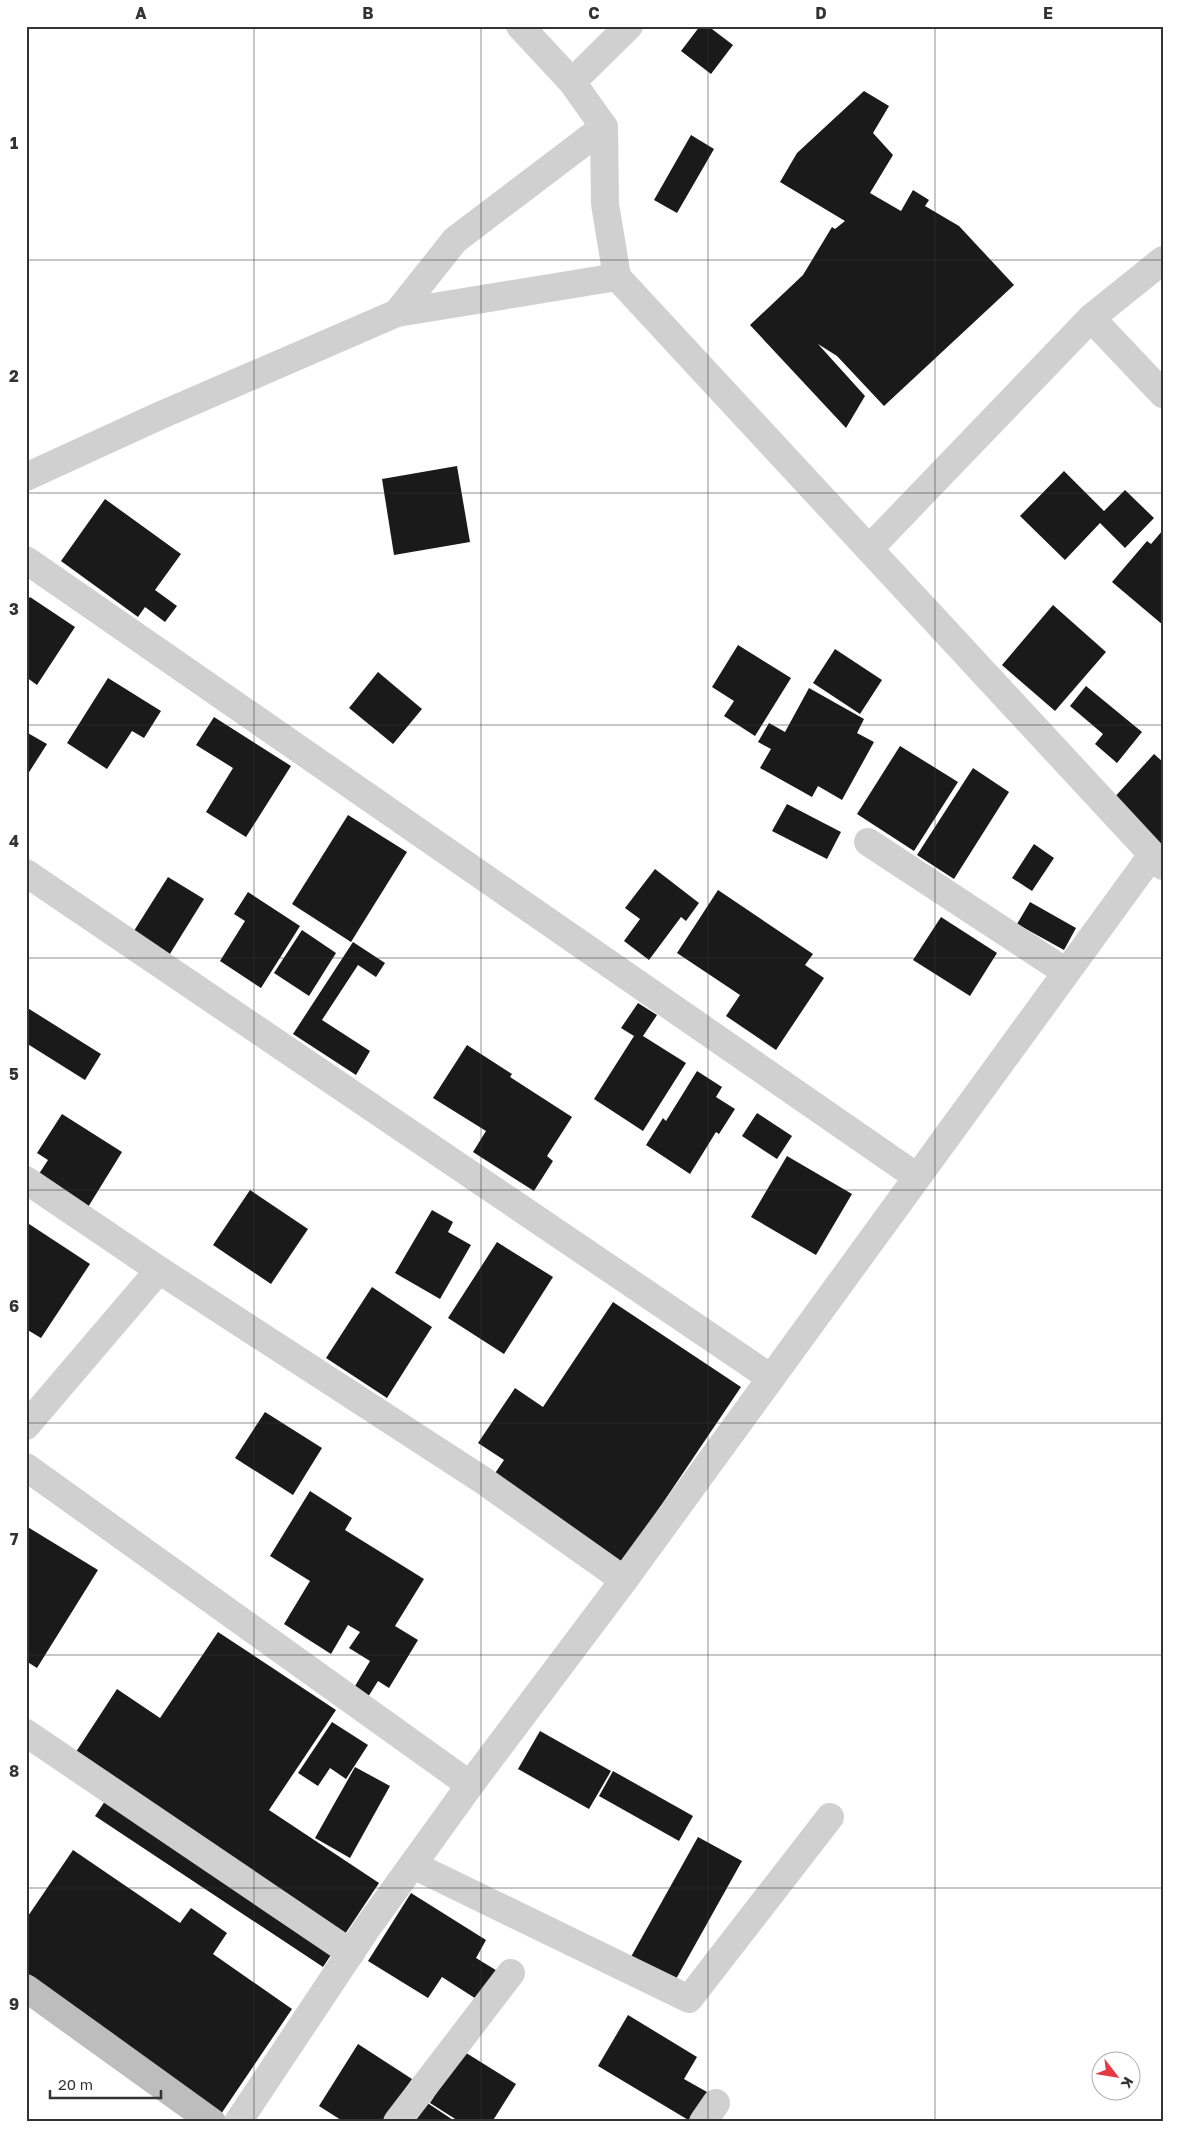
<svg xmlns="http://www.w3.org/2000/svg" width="1189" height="2148" font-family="'Golos Text',sans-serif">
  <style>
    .building { fill: #1a1a1a }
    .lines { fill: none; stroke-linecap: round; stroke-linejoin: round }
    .street { stroke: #d0d0d0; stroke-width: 28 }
    .secondary { stroke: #bdbdbd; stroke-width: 28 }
    .grid { fill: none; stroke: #333; stroke-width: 1; stroke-opacity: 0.55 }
    .neatline { fill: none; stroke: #333; stroke-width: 2 }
    .grid-label { font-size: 16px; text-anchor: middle; font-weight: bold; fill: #333 }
  </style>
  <rect width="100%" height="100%" fill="#fff"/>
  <!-- building -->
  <g class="building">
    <path d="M700,26h8l25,19 -22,29 -30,-23z"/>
    <path d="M864,91l25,15 -16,27 20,22 -23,38 31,18 12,-21 16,10 -4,6 34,20 55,59 -130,121 -47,-50 -19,-12 47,52 -19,32 -96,-103 53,-50 29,-48 3,2 10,-8 -65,-39 17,-29z"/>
    <path d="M691,135l23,14 -37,64 -23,-13z"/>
    <path d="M457,466l13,76 -76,13 -12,-76z"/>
    <path d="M1064,471l40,40 21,-21 29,28 -29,30 -25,-25 -35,37 -45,-44z"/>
    <path d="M105,499l76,55 -26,36 22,16 -12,16 -20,-15 -7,10 -77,-56z"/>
    <path d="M1163,530v95l-51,-43 35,-41 4,3z"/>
    <path d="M30,597l45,30 -38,58 -11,-8v-75z"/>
    <path d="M1053,605l53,47 -51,59 -53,-46z"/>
    <path d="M738,645l53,33 -36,58 -31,-20 10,-15 -22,-14z"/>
    <path d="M835,649l47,31 -22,34 -47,-31z"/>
    <path d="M378,672l44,37 -29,35 -44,-36z"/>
    <path d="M108,678l53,33 -17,27 -12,-7 -25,38 -40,-26z"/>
    <path d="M1086,686l56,46 -25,31 -22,-19 8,-10 -33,-28z"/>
    <path d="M809,688l55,31 -7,14 17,9 -32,58 -24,-14 -6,11 -52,-29 11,-19 -13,-7 11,-19 16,9z"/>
    <path d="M214,717l77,49 -45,71 -40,-25 27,-44 -37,-23z"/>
    <path d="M26,732l21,12 -21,33z"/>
    <path d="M900,746l58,36 -44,69 -57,-37z"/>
    <path d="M1154,754l9,8v86l-51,-48z"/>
    <path d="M973,768l36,24 -55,87 -37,-24z"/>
    <path d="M787,804l54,28 -14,27 -55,-28z"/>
    <path d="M348,815l59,37 -56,90 -59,-38z"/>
    <path d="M1034,844l20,14 -22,33 -20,-13z"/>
    <path d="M655,869l44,34 -13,18 -5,-4 -32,43 -25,-19 16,-22 -15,-11z"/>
    <path d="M168,877l36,22 -36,58 -36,-23z"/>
    <path d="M718,890l95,64 -8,11 19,13 -48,72 -50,-34 14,-21 -63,-42z"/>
    <path d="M248,892l52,34 -39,62 -41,-27 25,-40 -11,-7z"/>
    <path d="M1030,902l46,26 -12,22 -47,-26z"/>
    <path d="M941,917l56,36 -27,43 -57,-36z"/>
    <path d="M302,930l34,23 -27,43 -35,-23z"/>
    <path d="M353,942l32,21 -9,14 -18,-12 -36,55 48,31 -14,24 -63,-41z"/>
    <path d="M638,1003l19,12 -14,21 43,27 -43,68 -49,-32 40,-63 -13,-8z"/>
    <path d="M26,1007l75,47 -16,26 -59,-37z"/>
    <path d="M467,1045l45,29 -2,3 62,40 -25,39 6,5 -19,30 -61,-39 13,-21 -53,-33z"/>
    <path d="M697,1071l25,16 -6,10 19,12 -16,25 -3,-2 -26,42 -44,-29 17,-27 3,3z"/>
    <path d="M757,1113l35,23 -15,23 -35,-23z"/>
    <path d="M62,1114l60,38 -37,60 -50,-32 13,-20 -11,-7z"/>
    <path d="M787,1156l65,38 -36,61 -65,-38z"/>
    <path d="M250,1190l58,39 -37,55 -58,-39z"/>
    <path d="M432,1210l21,12 -5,10 23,13 -31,54 -45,-26z"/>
    <path d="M26,1222l64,42 -49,74 -15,-9z"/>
    <path d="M497,1242l56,35 -49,77 -56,-36z"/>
    <path d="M372,1287l60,40 -45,71 -61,-40z"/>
    <path d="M613,1302l128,85 -122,181 -130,-86 15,-22 -26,-17 37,-55 28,19z"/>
    <path d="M265,1412l57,36 -29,47 -58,-37z"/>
    <path d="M310,1491l42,27 -7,12 79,49 -29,47 23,14 -29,48 -11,-7 -15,24 -14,-9 21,-35 -21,-13 11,-16 -12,-7 -17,29 -47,-30 26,-43 -40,-25z"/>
    <path d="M26,1526l72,44 -61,98 -11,-7z"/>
    <path d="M218,1632l118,78 -67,100 110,73 -56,84 -228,-151 20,-30 -43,-28 45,-69 43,29z"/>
    <path d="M332,1722l36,23 -22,34 -16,-11 -12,18 -20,-13z"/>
    <path d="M540,1731l71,40 -22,38 -71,-40z"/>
    <path d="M355,1767l35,19 -40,72 -35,-20z"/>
    <path d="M613,1771l80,45 -14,25 -80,-45z"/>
    <path d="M698,1837l44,24 -71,127 -44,-24z"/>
    <path d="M73,1850l107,73 11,-15 36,25 -14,21 79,55 -71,105 -195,-135v-60z"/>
    <path d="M411,1893l75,47 -10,18 23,14 -18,30 -39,-25 -14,21 -60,-37z"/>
    <path d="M628,2015l69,42 -13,22 23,13 -17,29 -92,-55z"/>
    <path d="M358,2044l54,35 -28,43h-45l2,-2 -22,-14z"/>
    <path d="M463,2051l53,33 -24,38h-32l-30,-19z"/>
    <path d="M426,2102l30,20h-43z"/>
  </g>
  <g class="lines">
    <!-- street -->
    <g class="street">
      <path d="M520,26l52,56 32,45 1,77 12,73"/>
      <path d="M572,82l57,-56"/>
      <path d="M397,313l58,-73 149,-113"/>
      <path d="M1091,318l72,-58"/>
      <path d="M26,477l133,-61 238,-103 220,-36 546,589"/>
      <path d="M869,549l222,-231 72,76"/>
      <path d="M26,560l891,617"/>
      <path d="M868,842l198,130"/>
      <path d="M26,873l745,505"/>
      <path d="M26,1180l133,90 325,211 140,99"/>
      <path d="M26,1426l133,-156"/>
      <path d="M26,1467l444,318"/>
      <path d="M26,1733l325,220"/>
      <path d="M413,1865l276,134 141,-182"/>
      <path d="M238,2122l129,-194 103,-143 154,-205 528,-725"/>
      <path d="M397,2122l114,-149"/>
      <path d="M703,2122l13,-19"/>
    </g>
    <!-- secondary -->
    <path class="secondary" d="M26,1988l186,134"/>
  </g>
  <!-- grid -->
  <path class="grid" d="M254,26v2096M481,26v2096M708,26v2096M935,26v2096M26,260h1137M26,493h1137M26,725h1137M26,958h1137M26,1190h1137M26,1423h1137M26,1655h1137M26,1888h1137"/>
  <!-- border -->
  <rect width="1189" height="2148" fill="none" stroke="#ffffff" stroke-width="55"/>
  <!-- north arrow -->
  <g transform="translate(1116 2076) rotate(121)"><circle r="24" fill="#ffffff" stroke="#adadad"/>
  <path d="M0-4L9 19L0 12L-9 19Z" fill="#e63946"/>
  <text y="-8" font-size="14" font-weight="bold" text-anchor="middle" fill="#333333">K</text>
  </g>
  <!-- scale -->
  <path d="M50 2090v8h111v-8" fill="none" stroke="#333333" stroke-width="2.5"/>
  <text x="58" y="2090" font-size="15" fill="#333333" stroke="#ffffff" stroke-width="4" paint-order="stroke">20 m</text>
  <rect x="28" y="28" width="1134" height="2092" class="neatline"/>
  <g class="grid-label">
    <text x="141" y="19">A</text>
    <text x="368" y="19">B</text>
    <text x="594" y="19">C</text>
    <text x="821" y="19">D</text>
    <text x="1048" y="19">E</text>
    <text x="14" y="149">1</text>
    <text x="14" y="382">2</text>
    <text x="14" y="615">3</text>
    <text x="14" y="847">4</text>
    <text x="14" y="1080">5</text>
    <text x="14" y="1312">6</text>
    <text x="14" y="1545">7</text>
    <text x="14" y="1777">8</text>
    <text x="14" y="2010">9</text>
  </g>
</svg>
